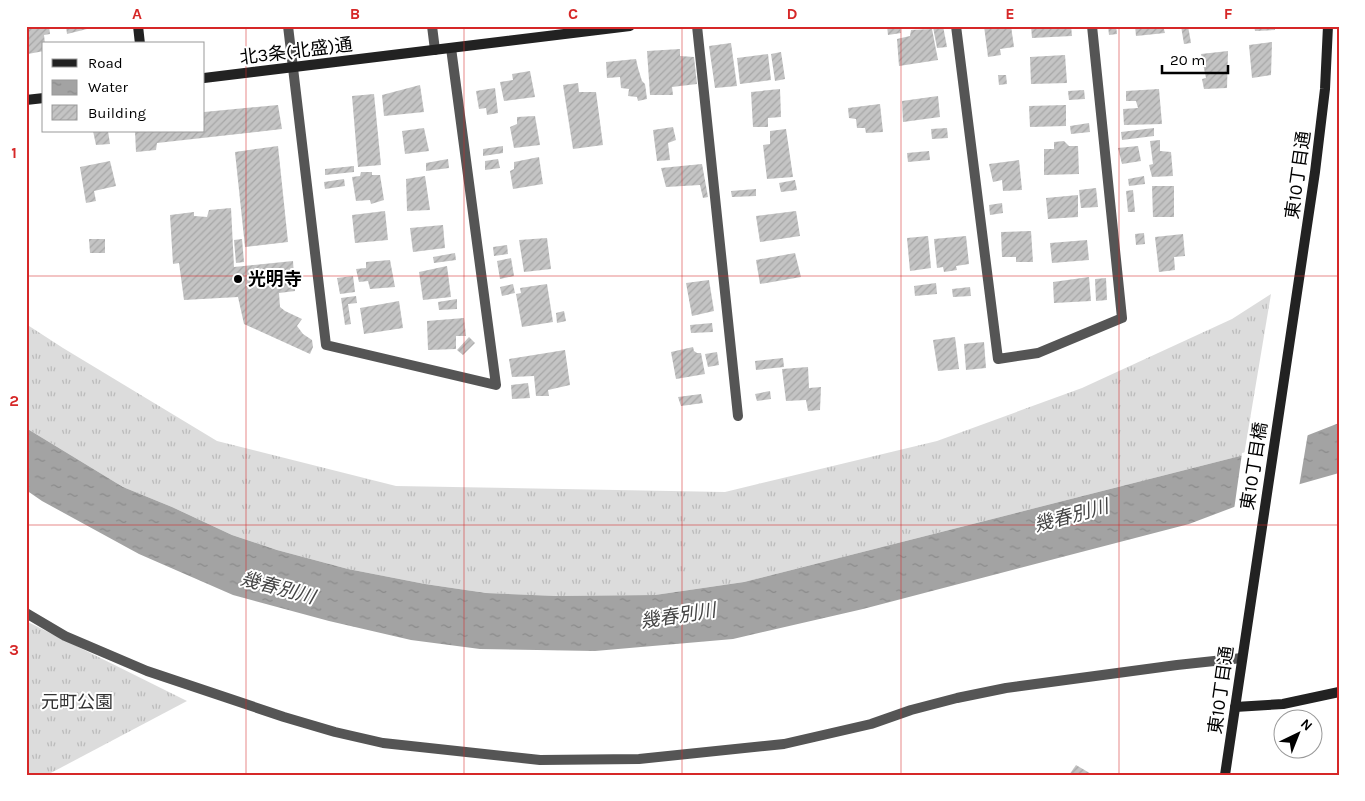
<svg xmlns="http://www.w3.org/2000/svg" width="1365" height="801" font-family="Karla,'Noto Sans JP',sans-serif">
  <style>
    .grass { fill: url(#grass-tufts) }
    .water { fill: url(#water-ripples) }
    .pier { fill: #fff }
    .building { fill: url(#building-hatch) }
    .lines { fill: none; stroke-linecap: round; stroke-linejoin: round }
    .lane { stroke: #555; stroke-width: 10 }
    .street { stroke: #555; stroke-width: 10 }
    .secondary { stroke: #222; stroke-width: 10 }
    .grid { fill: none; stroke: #d62828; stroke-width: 1; stroke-opacity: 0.55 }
    .poi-dot { fill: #000; stroke: #fff; stroke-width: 2 }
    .labels { text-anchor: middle; stroke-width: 4; stroke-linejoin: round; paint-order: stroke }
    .street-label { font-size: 18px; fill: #000; stroke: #fff }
    .poi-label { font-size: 18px; font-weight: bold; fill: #000; stroke: #fff; text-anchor: start }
    .park-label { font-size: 18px; fill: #333; stroke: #fff }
    .water-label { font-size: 19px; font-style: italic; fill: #444; stroke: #fff }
    .neatline { fill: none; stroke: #d62828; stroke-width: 2 }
    .grid-label { font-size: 16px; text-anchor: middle; font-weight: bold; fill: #d62828 }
  </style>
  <defs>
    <pattern id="grass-tufts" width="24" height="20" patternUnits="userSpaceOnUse" patternTransform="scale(1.25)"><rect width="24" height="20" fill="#dcdcdc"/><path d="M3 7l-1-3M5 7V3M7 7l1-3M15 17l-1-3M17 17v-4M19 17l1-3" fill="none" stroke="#bbb"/></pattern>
    <pattern id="water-ripples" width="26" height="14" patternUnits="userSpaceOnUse" patternTransform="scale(1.25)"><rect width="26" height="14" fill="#a3a3a3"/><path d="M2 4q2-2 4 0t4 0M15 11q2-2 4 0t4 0" fill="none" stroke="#8b8b8b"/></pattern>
    <pattern id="building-hatch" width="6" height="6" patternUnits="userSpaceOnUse" patternTransform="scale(1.25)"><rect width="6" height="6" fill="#c4c4c4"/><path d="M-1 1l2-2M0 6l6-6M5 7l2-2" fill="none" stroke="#a7a7a7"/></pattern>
  </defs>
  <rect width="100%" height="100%" fill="#fff"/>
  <!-- grass -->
  <g class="grass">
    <path d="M1271,294l-27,161 -500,127 -89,13 -99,1 -70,-3 -61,-9 -77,-15 -71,-19 -45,-15 -60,-28 -49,-20 -97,-59v-104l37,24 154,93 179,45 329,6 212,-51 145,-53 150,-69z"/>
    <path d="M26,621l161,80 -140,74h-21z"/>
  </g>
  <!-- water -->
  <path class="water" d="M1339,423v50l-60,17 -90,34 -326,85 -130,30 -138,12 -115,-2 -69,-9 -82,-19 -96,-26 -94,-41 -97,-53 -16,-11v-62l97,59 49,20 60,28 45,15 71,19 77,15 61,9 70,3 99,-1 89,-13 500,-127 44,-12z"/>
  <!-- pier -->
  <path class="pier" d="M1308,433l-9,54 -19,6 -46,17 8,-57 45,-12z"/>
  <!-- building -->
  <g class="building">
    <path d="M26,26h23l1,8 -6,1 1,9h-1v7l-16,3 -2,-12z"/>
    <path d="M66,26h29v1l-28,7z"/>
    <path d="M887,26h13l1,7 -13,2z"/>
    <path d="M943,26l4,21 -10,1 -4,-21z"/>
    <path d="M984,26h27l3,21 -14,2 1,6 -13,2z"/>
    <path d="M1031,26h40l1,10 -40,2z"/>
    <path d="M1108,26h8l1,8 -8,1z"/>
    <path d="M1135,26h28l2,7 -29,3z"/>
    <path d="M1181,26h7l3,17 -7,1z"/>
    <path d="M1254,26h21v4l-20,1z"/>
    <path d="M932,29l6,31 -39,6 -2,-27 13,-3 1,-6z"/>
    <path d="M1272,42l-1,33 -19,3 -3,-33z"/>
    <path d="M731,43l6,43 -22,2 -6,-42z"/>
    <path d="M680,49v7l14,1 3,27 -25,3 1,8h-23l-3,-44z"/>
    <path d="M1228,51l-1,37 -23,1 -2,-10 4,-1 -5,-24z"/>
    <path d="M781,52l4,27 -10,2 -4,-27z"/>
    <path d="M768,54l3,26 -31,4 -3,-26z"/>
    <path d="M1065,55l2,28 -36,1 -1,-27z"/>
    <path d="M636,59l2,9 4,13 3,3 2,15 -9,2 -1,-4 -9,-1 1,-7 -8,-1 -1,-11 -13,1 -1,-16z"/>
    <path d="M530,71l5,26 -31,4 -4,-19 13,-2 -1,-6z"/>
    <path d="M998,75h8l1,9 -8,1z"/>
    <path d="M578,83l1,9h17l7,53 -30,4 -10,-64z"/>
    <path d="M420,85l4,27 -40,4 -2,-21z"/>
    <path d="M495,88l3,25 -11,2 -1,-7 -7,1 -3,-18z"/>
    <path d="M780,89l1,28 -13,1v9h-15l-2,-35z"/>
    <path d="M1159,89l3,35 -38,1 -1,-16 15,-1 -2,-7h-10v-10z"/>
    <path d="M1084,90l1,9 -16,1 -1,-9z"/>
    <path d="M374,94l7,71 -23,2 -6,-71z"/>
    <path d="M938,96l2,21 -37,5 -1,-21z"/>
    <path d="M880,104l3,28 -17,1 -1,-5h-8l-1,-9 -7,-1 -1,-10z"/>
    <path d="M278,105l4,24 -125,14 -1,7 -20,2 -1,-21h69v-19z"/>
    <path d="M1066,105v21l-36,1 -1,-21z"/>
    <path d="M535,116l5,29 -26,3 -4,-21 7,-3v-7z"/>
    <path d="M1089,123l1,9 -19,2 -1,-8z"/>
    <path d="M673,127l3,13 -8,3 2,17 -13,1 -4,-31z"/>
    <path d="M424,128l5,23 -24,3 -3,-23z"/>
    <path d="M947,128l1,10 -16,1 -1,-10z"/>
    <path d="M1154,128v8l-32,4 -1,-8z"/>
    <path d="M786,129l7,48 -26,2 -4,-34 7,-1v-13z"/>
    <path d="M93,131h15l2,13 -14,1z"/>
    <path d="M1160,140v11l11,1 2,24 -21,1 -3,-12 4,-1 -3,-23z"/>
    <path d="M1064,141l5,5h9l1,28 -35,1v-26h10v-7z"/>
    <path d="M278,146l10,96 -43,5 -10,-95z"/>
    <path d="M503,146v7l-20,3v-7z"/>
    <path d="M1138,146l3,15 -19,3 -4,-16z"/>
    <path d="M929,151l1,9 -22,2 -1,-9z"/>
    <path d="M539,157l4,27 -30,5 -3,-18 4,-2v-7z"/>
    <path d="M448,159l1,9 -23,3v-8z"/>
    <path d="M498,159l2,9 -15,2v-9z"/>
    <path d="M1019,160l3,30 -19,1 -1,-11 -9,2 -4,-18z"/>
    <path d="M110,161l6,25 -22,5 2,10 -10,2 -6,-36z"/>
    <path d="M702,164l6,33 -5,1 -3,-13 -34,2 -5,-19z"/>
    <path d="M354,166v6l-29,3v-6z"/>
    <path d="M361,172h11v3h8l4,25 -13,4 -1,-4 -14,1 -4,-24 8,-1z"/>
    <path d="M425,176l5,34 -23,1 -1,-32z"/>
    <path d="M1144,176l1,8 -16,2 -1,-7z"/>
    <path d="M344,179l1,7 -20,3 -1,-7z"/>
    <path d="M795,180l2,10 -16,2 -2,-9z"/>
    <path d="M1152,186h22v31h-21z"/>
    <path d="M1096,188l2,19 -17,1 -2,-18z"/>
    <path d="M756,189v7l-24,1 -1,-6z"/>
    <path d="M1133,190l2,22h-7l-2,-21z"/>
    <path d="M1078,195v22l-30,2 -2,-21z"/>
    <path d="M1002,203l1,10 -13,2 -1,-10z"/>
    <path d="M231,208l3,59 59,-6 2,30 -16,2 1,14 5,4 17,8 -5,7 6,8 9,6 1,7 -3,7 -66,-30 -6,-27 -54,3 -5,-37 -6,1 -3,-49 24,-3v4l13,1 2,-7z"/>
    <path d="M385,211l3,29 -33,3 -3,-28z"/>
    <path d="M796,211l4,25 -40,6 -4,-26z"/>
    <path d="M443,225l2,23 -32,4 -3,-24z"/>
    <path d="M1031,231l2,31h-17v-5h-14l-1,-25z"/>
    <path d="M1144,233l1,11 -9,1 -1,-11z"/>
    <path d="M1183,234l2,22 -11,1 1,13 -16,2 -4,-35z"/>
    <path d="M928,236l3,32 -21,3 -3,-33z"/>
    <path d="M966,236l3,28 -13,2 1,4 -13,2 -1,-5 -6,1 -3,-29z"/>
    <path d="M547,238l4,31 -27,3 -5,-32z"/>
    <path d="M89,239h16v14h-15z"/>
    <path d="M242,239l2,23 -8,1 -2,-23z"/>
    <path d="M1087,240l2,20 -37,3 -2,-20z"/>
    <path d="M507,245l1,9 -14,2 -1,-9z"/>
    <path d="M455,253l1,7 -22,3 -1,-6z"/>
    <path d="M795,253l6,24 -41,7 -4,-24z"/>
    <path d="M511,258l3,18 -14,3 -3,-18z"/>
    <path d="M390,260l5,27 -25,2 -2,-8 -9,1 -3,-13 10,-1v-6z"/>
    <path d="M447,266l4,31 -28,3 -4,-28z"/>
    <path d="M353,276l2,16 -15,2 -3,-16z"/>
    <path d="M1089,277l2,24 -37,2 -1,-21z"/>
    <path d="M1106,278l1,22 -11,1 -1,-22z"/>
    <path d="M709,280l5,31 -22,5 -6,-33z"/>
    <path d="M936,283l1,11 -22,2 -1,-10z"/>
    <path d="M513,284l2,9 -13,3 -2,-9z"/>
    <path d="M547,284l6,38 -31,5 -6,-33 5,-1 -1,-5z"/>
    <path d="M970,287l1,9 -18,1 -1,-8z"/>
    <path d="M356,296l1,7 -9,1 3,20 -6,1 -4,-27z"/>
    <path d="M457,299v10l-18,1 -1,-8z"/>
    <path d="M399,301l4,27 -39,6 -4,-26z"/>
    <path d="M564,311l2,10 -9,2 -1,-10z"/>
    <path d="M464,318l2,18h-10v13l-28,1 -1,-29z"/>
    <path d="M712,323l1,9 -22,1 -1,-8z"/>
    <path d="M469,337l6,6 -12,12 -6,-5z"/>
    <path d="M955,337l4,32 -21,2 -5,-31z"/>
    <path d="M984,342l2,26 -20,2 -2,-26z"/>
    <path d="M693,347l1,4 3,2h4l4,21 -29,5 -5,-27z"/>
    <path d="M565,350l5,35 -22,5 1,6h-13l-2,-20 -22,1 -3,-18z"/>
    <path d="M717,352l2,13 -11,2 -3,-13z"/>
    <path d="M783,358l1,9 -28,3 -1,-9z"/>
    <path d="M808,367l1,21 12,-1 -1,23 -12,1 -2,-11 -20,1 -4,-32z"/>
    <path d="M528,383l2,15 -18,1 -1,-14z"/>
    <path d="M770,391l1,8 -14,2 -2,-7z"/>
    <path d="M701,394l2,9 -22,3 -3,-9z"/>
    <path d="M1076,765l17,10h-24z"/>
  </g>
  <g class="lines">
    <!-- lane -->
    <path class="lane" d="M26,613l39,23 82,35 137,46 51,15 48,11 157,17 99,-1 145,-15 87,-20 40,-14 46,-12 49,-10 171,-23 65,-7"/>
    <!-- street -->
    <g class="street">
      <path d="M288,26l38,319 170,40 -45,-337"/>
      <path d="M432,26l3,24"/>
      <path d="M697,26l41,390"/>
      <path d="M956,26l42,333 40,-6 84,-35 -30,-292"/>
    </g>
    <!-- secondary -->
    <g class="secondary">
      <path d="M138,26l2,18"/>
      <path d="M204,78l426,-52"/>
      <path d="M26,100l18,-2"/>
      <path d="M1235,707l48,-3 56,-12"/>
      <path d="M1225,775l90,-603 10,-83 3,-63"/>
    </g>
  </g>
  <!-- grid -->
  <path class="grid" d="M246,26v749M464,26v749M682,26v749M901,26v749M1119,26v749M26,276h1313M26,525h1313"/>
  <!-- markers -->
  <circle class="poi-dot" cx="238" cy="279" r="5"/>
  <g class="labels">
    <!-- street labels -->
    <g class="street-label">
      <text transform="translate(296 51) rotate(-7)" y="6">北3条(北盛)通</text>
      <text transform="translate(1298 175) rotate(-82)" y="6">東10丁目通</text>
      <text transform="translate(1254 466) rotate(-81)" y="6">東10丁目橋</text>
      <text transform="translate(1221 690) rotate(-82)" y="6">東10丁目通</text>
    </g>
    <!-- poi labels -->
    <g class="poi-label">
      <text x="248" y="285">光明寺</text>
    </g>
    <!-- park labels -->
    <g class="park-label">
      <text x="77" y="708">元町公園</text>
    </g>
    <!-- water labels -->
    <g class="water-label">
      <text transform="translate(1071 515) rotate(-15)" y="7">幾春別川</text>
      <text transform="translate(278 587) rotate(15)" y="7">幾春別川</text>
      <text transform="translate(678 615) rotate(-9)" y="7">幾春別川</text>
    </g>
  </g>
  <!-- border -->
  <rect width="1365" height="801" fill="none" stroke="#ffffff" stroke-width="55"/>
  <!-- legend -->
  <rect x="42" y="42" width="162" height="90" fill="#ffffff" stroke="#999999"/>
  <rect x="52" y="59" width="25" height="8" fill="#222222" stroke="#999999"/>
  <text x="88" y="68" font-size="15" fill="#000000">Road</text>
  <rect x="52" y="80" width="25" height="15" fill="url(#water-ripples)" stroke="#999999"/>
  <text x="88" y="92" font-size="15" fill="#000000">Water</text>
  <rect x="52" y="105" width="25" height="15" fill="url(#building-hatch)" stroke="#999999"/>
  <text x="88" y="118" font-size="15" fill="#000000">Building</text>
  <!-- north arrow -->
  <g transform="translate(1298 734) rotate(43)"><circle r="24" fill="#ffffff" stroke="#999999"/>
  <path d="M0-4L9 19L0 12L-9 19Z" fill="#000000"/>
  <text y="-8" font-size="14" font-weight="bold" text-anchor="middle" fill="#000000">N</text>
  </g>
  <!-- scale -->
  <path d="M1162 65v8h66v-8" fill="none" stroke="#000000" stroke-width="2.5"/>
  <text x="1170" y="65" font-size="15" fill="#000000" stroke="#ffffff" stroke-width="4" paint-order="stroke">20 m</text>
  <rect x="28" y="28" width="1310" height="746" class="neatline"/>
  <g class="grid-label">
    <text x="137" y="19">A</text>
    <text x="355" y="19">B</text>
    <text x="573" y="19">C</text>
    <text x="792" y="19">D</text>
    <text x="1010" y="19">E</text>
    <text x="1228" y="19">F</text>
    <text x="14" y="158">1</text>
    <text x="14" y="406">2</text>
    <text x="14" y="655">3</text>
  </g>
</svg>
